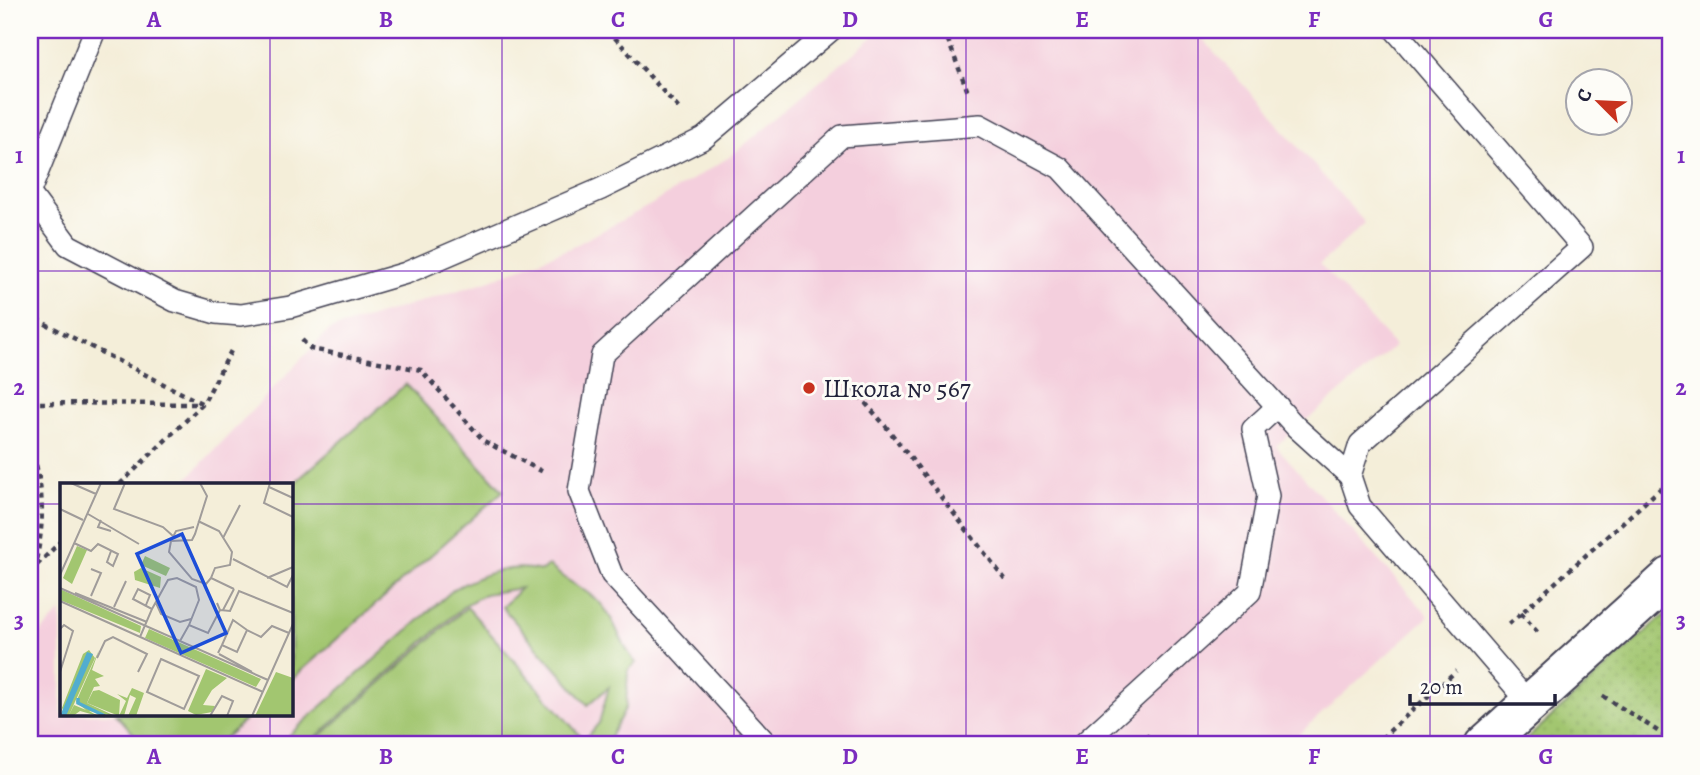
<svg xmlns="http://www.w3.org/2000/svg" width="1700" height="775" font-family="Alegreya,serif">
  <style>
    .built { fill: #f4cfdd }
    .grass { fill: url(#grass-dots); stroke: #627456; stroke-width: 2 }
    .park { fill: #a2c670; stroke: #627456; stroke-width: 2 }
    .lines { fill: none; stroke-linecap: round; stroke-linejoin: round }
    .service-casing { stroke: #424153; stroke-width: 24 }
    .minor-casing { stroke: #424153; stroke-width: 42 }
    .path { stroke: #424153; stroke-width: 4.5; stroke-dasharray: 5 5; stroke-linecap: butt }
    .service { stroke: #fff; stroke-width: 21 }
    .minor { stroke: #fff; stroke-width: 38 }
    .grid { fill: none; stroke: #7b2cbf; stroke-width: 2; stroke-opacity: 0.55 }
    .poi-dot { fill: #c8321e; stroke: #fdfcf7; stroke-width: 2.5 }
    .labels { text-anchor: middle; stroke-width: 6; stroke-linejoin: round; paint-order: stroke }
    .poi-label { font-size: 26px; fill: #22223b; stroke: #fdfcf7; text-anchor: start }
    .inset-river { fill: none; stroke: #51adcf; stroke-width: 3.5 }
    .inset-road { fill: none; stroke: #a09c9a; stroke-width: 2 }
    .view { fill: #1d4ed8; fill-opacity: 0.15; stroke: #1d4ed8; stroke-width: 3.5 }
    .inset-edge { fill: none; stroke: #22223b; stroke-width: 3.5 }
    .neatline { fill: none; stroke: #7b2cbf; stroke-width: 2.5 }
    .grid-label { font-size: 23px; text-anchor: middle; font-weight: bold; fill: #7b2cbf }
  </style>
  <defs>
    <pattern id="grass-dots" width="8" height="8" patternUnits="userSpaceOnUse" patternTransform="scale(1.75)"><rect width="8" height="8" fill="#a2c670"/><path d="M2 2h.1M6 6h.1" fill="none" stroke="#8baa62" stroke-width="1.8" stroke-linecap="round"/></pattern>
  </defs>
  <rect width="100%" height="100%" fill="#fdfcf7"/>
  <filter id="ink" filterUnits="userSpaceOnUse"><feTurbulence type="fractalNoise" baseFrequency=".0143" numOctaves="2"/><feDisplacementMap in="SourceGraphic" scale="14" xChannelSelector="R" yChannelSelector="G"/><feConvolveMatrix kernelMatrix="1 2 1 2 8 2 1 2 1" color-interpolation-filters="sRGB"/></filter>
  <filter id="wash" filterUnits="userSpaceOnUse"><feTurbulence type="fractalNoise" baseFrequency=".00686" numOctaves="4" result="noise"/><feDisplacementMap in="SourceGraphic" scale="28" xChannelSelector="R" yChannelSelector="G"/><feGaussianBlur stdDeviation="1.57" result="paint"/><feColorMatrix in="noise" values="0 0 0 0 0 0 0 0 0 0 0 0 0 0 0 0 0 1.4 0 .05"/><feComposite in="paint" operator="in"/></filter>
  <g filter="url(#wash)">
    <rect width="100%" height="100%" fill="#f4eed9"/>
    <!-- built -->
    <path class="built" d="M881,30h314l170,193 -45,41 75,82 -119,100 153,170 -142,129h-1257v-101l31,-33v103h229v-230h-108l147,-154 162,-50 79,-32 84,-45 77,-47z"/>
    <!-- grass -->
    <path class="grass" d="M1670,610v135h-150z"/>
    <!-- park -->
    <g class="park">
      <path d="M406,384l97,107 -212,189v-194z"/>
      <path d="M549,565c15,17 38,23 53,40 15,18 19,41 34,58l-8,7 -2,37 -20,38h-26l19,-22 10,-36 -21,18 -86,-98 19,-19 -36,6 -20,11 -158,140h-29l176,-156c28,-15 56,-26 88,-18z"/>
      <path d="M467,607l117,133 -6,5h-268z"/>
      <path d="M116,714h136l-35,31h-73z"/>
    </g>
  </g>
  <g filter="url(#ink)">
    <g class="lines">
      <!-- service casing -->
      <g class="service-casing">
        <g id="service">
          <path d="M1395,30l187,217 -222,197 -10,32 10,30 170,198"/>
          <path d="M30,191l65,-161"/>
          <path d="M30,194l38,51 107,56 41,12 25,2 49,-8 116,-34 195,-84 103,-51 127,-108"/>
          <path d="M768,745l-156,-170 -33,-84 23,-136 240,-219 138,-11 80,43 236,259 54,49"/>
          <path d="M1082,745l168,-153 18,-96 -15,-67 25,-23"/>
        </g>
      </g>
      <!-- minor casing -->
      <g class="minor-casing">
        <path id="minor" d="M1484,745l186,-168"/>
      </g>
      <!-- path -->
      <g class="path">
        <path d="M608,30l73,81"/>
        <path d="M944,30l24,62"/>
        <path d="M30,311l10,10 163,83"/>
        <path d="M302,340l9,9 110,21 63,71 61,32"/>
        <path d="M852,388l32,36 121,155"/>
        <path d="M30,403l170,1"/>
        <path d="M30,446c15,39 15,82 4,122"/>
        <path d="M120,484l83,-80 29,-55"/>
        <path d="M30,572l31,-31"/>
        <path d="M1521,613l18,21"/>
        <path d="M1509,624l161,-144"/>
        <path d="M1603,696l67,43"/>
        <path d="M1146,735l9,10"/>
        <path d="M1374,745l82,-74"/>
      </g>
      <!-- service -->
      <use href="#service" class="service"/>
      <!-- minor -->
      <use href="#minor" class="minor"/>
    </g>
  </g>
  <!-- grid -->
  <path class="grid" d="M270,30v454M502,30v715M734,30v715M966,30v715M1198,30v715M1430,30v715M30,271h1640M30,504h31M290,504h1380M270,714v31"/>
  <!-- markers -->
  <circle class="poi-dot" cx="809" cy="388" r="7"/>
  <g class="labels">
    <!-- poi labels -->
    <g class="poi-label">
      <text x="823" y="397">Школа № 567</text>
    </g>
  </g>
  <!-- overview -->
  <g transform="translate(60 483)">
    <rect width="233" height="233" fill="#f4eed9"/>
    <path d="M17,63l10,4 -15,34 -9,-6zM0,106l81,37 -1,7 -80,-33zM89,146l112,50 -5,8 -111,-49zM29,167l6,8 -26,57 5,-10 12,5 -10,-8 23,-52 -7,20 12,6 -9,3 5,7 -6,1 -7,16 28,13 -26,-5 9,5 -18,-5 -7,5h-7l-3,-8 -3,5 23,-59zM146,186l21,9 -15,12 -9,15 12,1 -3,6 -16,3 -8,-4zM216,189l17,6v38h-38zM72,205l12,5 -8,23h-8l8,-18 -6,-3 -6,21h-5l7,-15 -9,-7 10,4z" fill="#a2c670"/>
    <path d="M85,73l25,12 -4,8 -25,-11zM81,85l20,9 -1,11 -25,-8 -1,-8zM39,207l21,10 -1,16 -32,-13 6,-12z" fill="#a2c670"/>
    <path d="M27,169l6,2 -27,62h-6z" fill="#51adcf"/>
    <path class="inset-river" d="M18,215v5l27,13"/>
    <path class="inset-road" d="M11,0l25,11M65,0l-11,26 49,18 10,9M140,0l7,13 -12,38 -3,6 -21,1 -2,11 23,27 14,5 5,-6M210,0l-6,20 29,14M209,4l24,11M0,26l23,11M28,31l51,30M41,37l-3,7 13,4M138,38l21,10 13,21 -2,13 -15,3 -4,10 23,11M113,54l3,-6 18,-4M163,55l17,-33M14,60l17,8 7,-7 20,10 -5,12 -6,-4 4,-11M173,76l54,28 6,-12M0,92l41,-92M207,95l26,-11M0,105l208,92M15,110l72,29M31,113l10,-23 -10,-4M0,118l203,91M96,120l5,11 19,8 11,-3M54,124l12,-26M92,126l16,-29 9,-2 19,9 3,13 -10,25M160,127l10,1 9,-20 54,22M163,127l11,-21M0,146l4,-4 9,6 -13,41M80,154l12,-28 -19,-10 5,-10 12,6 -4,10M120,158l9,-16 19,8 12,-23 -3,-7M162,162l11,-25 14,10M158,170l4,-8 15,7 10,-22 14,7 11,-11 17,7M159,171l33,18M37,175l8,-17 8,-4 34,17 -9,18M101,176l38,17 -15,33 -37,-17zM150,233l12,-20 11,5 -6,15M192,233l41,-92"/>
    <path class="view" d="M122,51l44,99 -45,20 -44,-99z"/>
    <rect width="233" height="233" class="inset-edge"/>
  </g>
  <!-- margin -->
  <rect width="1700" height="775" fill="none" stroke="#fdfcf7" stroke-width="77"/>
  <!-- north arrow -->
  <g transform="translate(1599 102) rotate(294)"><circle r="33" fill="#fdfcf7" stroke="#a5a5ac" stroke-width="2"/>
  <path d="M0-5L12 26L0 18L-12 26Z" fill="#c8321e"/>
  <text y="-10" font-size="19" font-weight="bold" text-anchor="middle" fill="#22223b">С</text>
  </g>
  <!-- scale -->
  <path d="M1410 694v10h145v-10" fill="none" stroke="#22223b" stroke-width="3.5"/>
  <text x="1420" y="694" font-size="21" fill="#22223b" stroke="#fdfcf7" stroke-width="5" paint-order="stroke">20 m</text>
  <rect x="38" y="38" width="1624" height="698" class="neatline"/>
  <g class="grid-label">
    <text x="154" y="27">A</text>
    <text x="386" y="27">B</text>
    <text x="618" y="27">C</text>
    <text x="850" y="27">D</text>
    <text x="1082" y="27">E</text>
    <text x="1314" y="27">F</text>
    <text x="1546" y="27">G</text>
    <text x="19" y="163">1</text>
    <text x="1681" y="163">1</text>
    <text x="19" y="395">2</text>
    <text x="1681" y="395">2</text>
    <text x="19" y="628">3</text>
    <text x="1681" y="628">3</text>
    <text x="154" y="764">A</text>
    <text x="386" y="764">B</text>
    <text x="618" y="764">C</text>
    <text x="850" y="764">D</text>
    <text x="1082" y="764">E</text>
    <text x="1314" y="764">F</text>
    <text x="1546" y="764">G</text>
  </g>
</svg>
